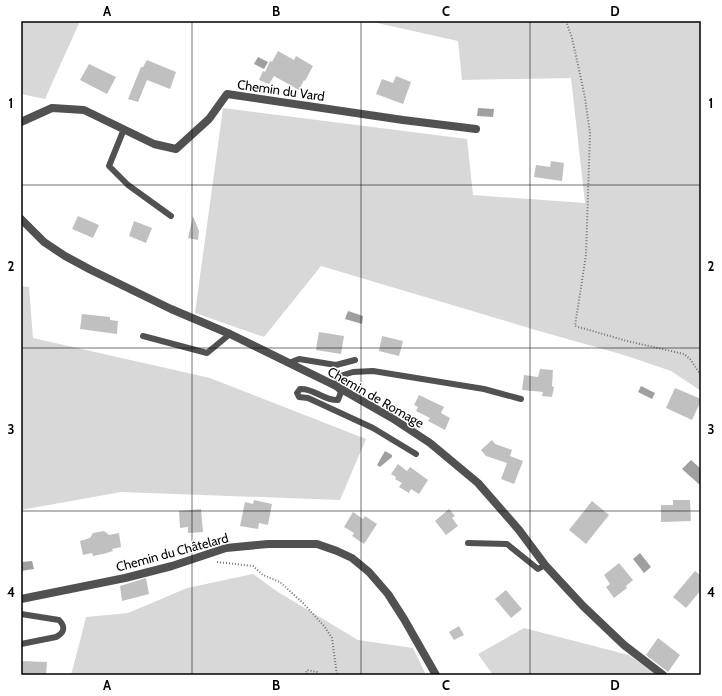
<svg xmlns="http://www.w3.org/2000/svg" width="722" height="696" font-family="Cabin,sans-serif">
  <style>
    .green { fill: #d8d8d8 }
    .water { fill: #9f9f9f }
    .building { fill: #c0c0c0 }
    .lines { fill: none; stroke-linecap: round; stroke-linejoin: round }
    .path { stroke: #737373; stroke-width: 2; stroke-dasharray: 1 2; stroke-linecap: butt }
    .service { stroke: #515151; stroke-width: 6 }
    .minor { stroke: #515151; stroke-width: 8 }
    .grid { fill: none; stroke: #000; stroke-width: 1; stroke-opacity: 0.55 }
    .labels { text-anchor: middle; stroke-width: 3; stroke-linejoin: round; paint-order: stroke }
    .street-label { font-size: 13px; fill: #000; stroke: #fff }
    .neatline { fill: none; stroke: #000; stroke-width: 1.5 }
    .grid-label { font-size: 13px; text-anchor: middle; font-weight: bold; fill: #000 }
  </style>
  <rect width="100%" height="100%" fill="#fff"/>
  <!-- green -->
  <g class="green">
    <path d="M21,21h59l-35,78 -24,-5z"/>
    <path d="M368,21h333v370l-30,-20 -47,-16 -85,-24 -218,-65 -57,71 -69,-24 28,-205 244,31 6,56 112,8 -14,-125 -109,2 -4,-39z"/>
    <path d="M21,286l8,1 4,51 177,40 156,61 -26,61 -219,-8 -100,18z"/>
    <path d="M253,574l25,18 80,48 55,8 13,27h-355l9,-34 6,-24 42,-4 59,-25z"/>
    <path d="M524,628l105,27 28,20h-164l-15,-21z"/>
  </g>
  <!-- water -->
  <g class="water">
    <path d="M258,57l10,5 -4,7 -10,-5z"/>
    <path d="M478,108l16,1 -1,8 -16,-1z"/>
    <path d="M348,311l15,5 -1,8 -17,-5z"/>
    <path d="M641,386l14,7 -3,6 -14,-7z"/>
    <path d="M385,451l7,4v2l-12,10 -3,-2z"/>
    <path d="M691,460l10,9v17l-19,-17z"/>
    <path d="M640,553l11,14 -7,6 -11,-14z"/>
    <path d="M32,561l2,8 -13,2v-9z"/>
  </g>
  <!-- building -->
  <g class="building">
    <path d="M278,51l16,9 2,-4 17,10 -8,15 -1,-1 -5,10 -25,-14 -5,8 -10,-4 4,-9 2,1 5,-11 2,1z"/>
    <path d="M147,60l29,12 -6,17 -23,-9 -9,22 -10,-3 13,-32h2z"/>
    <path d="M89,64l27,13 -9,17 -27,-14z"/>
    <path d="M396,76l15,6 -8,22 -27,-10 6,-15 11,4z"/>
    <path d="M551,161l13,2 -2,18 -28,-4 2,-12 14,2z"/>
    <path d="M78,216l21,9 -6,13 -21,-9z"/>
    <path d="M193,216l6,15 -1,9 -10,-2z"/>
    <path d="M134,221l18,7 -6,15 -17,-7z"/>
    <path d="M82,314l28,3v3l8,1 -1,13 -37,-5z"/>
    <path d="M319,332l25,4 -3,18 -25,-4z"/>
    <path d="M382,336l21,5 -4,15 -20,-5z"/>
    <path d="M540,369l13,1 -1,16 2,1 -2,10 -10,-1 1,-4 -21,-2 2,-15 14,2z"/>
    <path d="M675,388l26,11v2l-9,19 -26,-12z"/>
    <path d="M419,395l25,12 -3,6 9,5 -5,12 -17,-9 2,-3 -14,-7 2,-4 -4,-2z"/>
    <path d="M492,440l3,4 17,6 -2,6 13,5 -9,23 -13,-5 6,-16 -21,-7 -5,-6z"/>
    <path d="M398,464l9,7 3,-4 18,13 -9,14 -8,-5 -2,4 -10,-6 3,-4 -7,-4 1,-2 -5,-3z"/>
    <path d="M254,500l18,4 -4,21 -9,-2 -1,6 -18,-3 5,-24 8,2z"/>
    <path d="M673,500h17l1,21 -30,1v-17h12z"/>
    <path d="M592,501l17,14 -23,29 -17,-14z"/>
    <path d="M201,509l2,23 -15,1v-6l-8,1 -1,-17z"/>
    <path d="M449,509l6,7 -3,2 6,8 -12,9 -11,-14z"/>
    <path d="M353,512l10,7 2,-3 12,8 -13,20 -12,-8 2,-3 -10,-6z"/>
    <path d="M104,531l5,4 10,-2 2,14 -9,2 1,2 -10,3 -10,2 -1,-3 -9,2 -3,-14 10,-3 3,-5z"/>
    <path d="M619,563l14,17 -7,6 1,2 -13,10 -8,-11 4,-3 -6,-9z"/>
    <path d="M695,571l6,5v14l-15,18 -13,-11z"/>
    <path d="M146,578l3,16 -27,7 -2,-15z"/>
    <path d="M506,590l16,19 -11,9 -16,-19z"/>
    <path d="M459,626l5,9 -10,5 -5,-8z"/>
    <path d="M658,638l22,17 -12,17 -22,-17z"/>
    <path d="M21,661l26,1 -1,13h-25z"/>
  </g>
  <g class="lines">
    <!-- path -->
    <g class="path">
      <path d="M566,21l6,17 8,36 5,24 5,35 -4,122 -11,71 52,15 57,13 6,5 11,16"/>
      <path d="M217,562l36,4 10,9 17,7 23,21 21,23 8,12 4,30 1,7"/>
      <path d="M305,675l2,-5 10,2 2,3"/>
    </g>
    <!-- service -->
    <g class="service">
      <path d="M124,129l-15,37 19,19 43,31"/>
      <path d="M143,336l64,17 23,-19"/>
      <path d="M289,363l10,-4 37,6 19,-5"/>
      <path d="M416,454l-43,-26 -65,-30 -9,-1 -2,-4 3,-4c14,-1 24,12 38,11l3,-8 -5,-6 1,-7 3,-3 13,-4 20,-1 111,18 37,10"/>
      <path d="M468,543l39,1 31,25 7,-4"/>
      <path d="M21,614l38,6c7,7 5,13 -3,17l-35,7"/>
    </g>
    <!-- minor -->
    <g class="minor">
      <path d="M21,122l31,-14 32,2 70,34 22,5 33,-30 18,-25 176,26 73,9"/>
      <path d="M21,219l23,23 21,14 26,14 80,39 59,25 106,52 56,32 38,25 48,40 41,47 26,35 38,41 41,39 39,30"/>
      <path d="M21,599l104,-21 47,-12 54,-18 42,-4h49l20,7 15,7 17,14 19,22 16,25 32,56"/>
    </g>
  </g>
  <!-- grid -->
  <path class="grid" d="M192,21v654M361,21v654M530,21v654M21,185h680M21,348h680M21,511h680"/>
  <g class="labels">
    <!-- street labels -->
    <g class="street-label">
      <text transform="translate(281 90) rotate(8)" y="5">Chemin du Vard</text>
      <text transform="translate(376 397) rotate(30)" y="5">Chemin de Romage</text>
      <text transform="translate(172 552) rotate(-15)" y="5">Chemin du Châtelard</text>
    </g>
  </g>
  <!-- border -->
  <rect width="722" height="696" fill="none" stroke="#ffffff" stroke-width="44"/>
  <rect x="22" y="22" width="678" height="652" class="neatline"/>
  <g class="grid-label">
    <text x="107" y="16">A</text>
    <text x="276" y="16">B</text>
    <text x="446" y="16">C</text>
    <text x="615" y="16">D</text>
    <text x="11" y="108">1</text>
    <text x="711" y="108">1</text>
    <text x="11" y="271">2</text>
    <text x="711" y="271">2</text>
    <text x="11" y="434">3</text>
    <text x="711" y="434">3</text>
    <text x="11" y="597">4</text>
    <text x="711" y="597">4</text>
    <text x="107" y="690">A</text>
    <text x="276" y="690">B</text>
    <text x="446" y="690">C</text>
    <text x="615" y="690">D</text>
  </g>
</svg>
